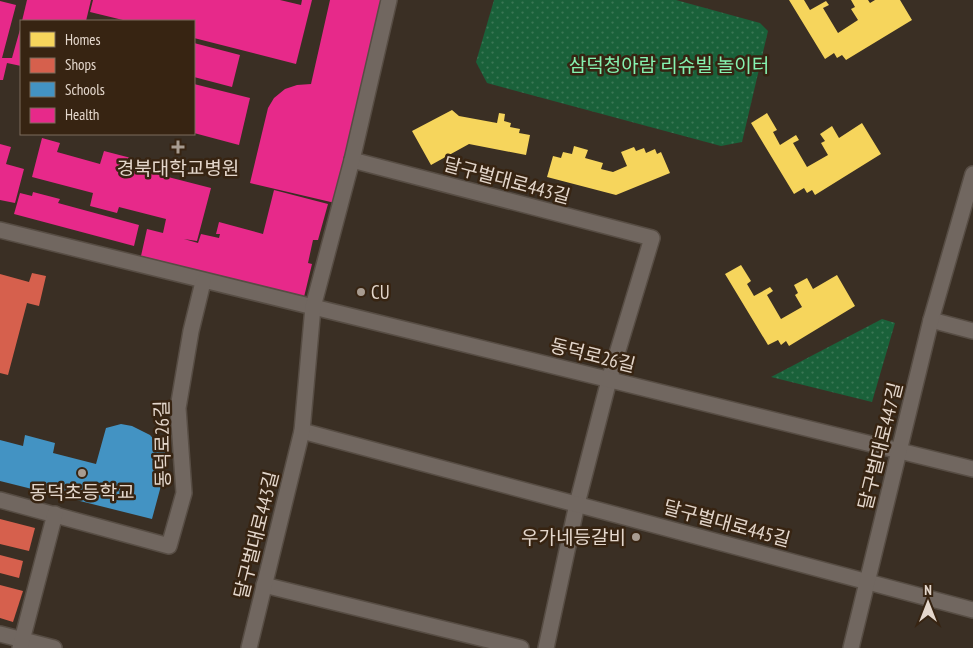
<svg xmlns="http://www.w3.org/2000/svg" width="973" height="648" font-family="'PT Sans Narrow','Noto Sans KR',sans-serif">
  <style>
    .park { fill: url(#park-dots) }
    .homes { fill: #f6d55c }
    .shops { fill: #d6604d }
    .schools { fill: #4393c3 }
    .health { fill: #e7298a }
    .lines { fill: none; stroke-linecap: round; stroke-linejoin: round }
    .minor-casing { stroke: #574d44; stroke-width: 18 }
    .minor { stroke: #716760; stroke-width: 15 }
    .poi-dot { fill: #a89c91; stroke: #372412; stroke-width: 2 }
    .labels { text-anchor: middle; stroke-width: 5; stroke-linejoin: round; paint-order: stroke }
    .park-label { font-size: 19px; fill: #86f2b0; stroke: #372412 }
    .poi-label { font-size: 19px; fill: #e4d7cc; stroke: #372412 }
    .street-label { font-size: 19px; fill: #e4d7cc; stroke: #372412 }
  </style>
  <defs>
    <pattern id="park-dots" width="8" height="8" patternUnits="userSpaceOnUse" patternTransform="scale(1.25)"><rect width="8" height="8" fill="#1a613a"/><path d="M2 2h.1M6 6h.1" fill="none" stroke="#3b7755" stroke-width="1.8" stroke-linecap="round"/></pattern>
  </defs>
  <rect width="100%" height="100%" fill="#3a2f24"/>
  <!-- park -->
  <g class="park">
    <path d="M494,0h182l84,23 8,8 -26,111 -21,4 -234,-63 -11,-21z"/>
    <path d="M882,319l13,4 -23,79 -101,-25z"/>
  </g>
  <!-- homes -->
  <g class="homes">
    <path d="M789,0h15l6,10 16,-9 3,4 -6,3 15,25 20,-13 -7,-11 4,-2 -4,-7h17l2,3 5,-3h25l12,20 -66,40 -4,-5 -5,3 -3,-5 -9,6z"/>
    <path d="M452,110l7,6 38,7 2,-10 6,1 -1,7 7,2 -1,4 10,2 -1,4 11,2 -4,20 -57,-11 -38,21 -19,-34z"/>
    <path d="M767,113l10,17 -4,2 7,13 16,-10 3,5 -6,3 14,24 21,-12 -7,-12 4,-2 -5,-7 12,-8 7,12 23,-15 19,31 -66,41 -3,-5 -5,3 -3,-5 -10,6 -43,-71z"/>
    <path d="M574,146l14,4 -3,8 18,5 -2,6 12,3 14,-6 -6,-14 13,-5 2,4 8,-3 2,5 9,-4 2,5 4,-2 9,21 -54,22 -69,-18 6,-21 8,2 2,-6 9,2z"/>
    <path d="M741,265l10,16 -4,3 7,12 16,-9 3,4 -6,4 14,24 21,-12 -7,-12 3,-2 -4,-8 13,-7 6,11 24,-14 18,31 -66,40 -3,-5 -5,4 -3,-5 -10,5 -43,-71z"/>
  </g>
  <!-- shops -->
  <g class="shops">
    <path d="M32,273l14,3 -7,30 -12,-3 -19,72 -8,-2v-99l29,8z"/>
    <path d="M0,519l35,9 -6,23 -29,-7z"/>
    <path d="M0,555l23,6 -4,17 -19,-5z"/>
    <path d="M0,585l23,6 -10,31 -13,-4z"/>
  </g>
  <!-- schools -->
  <path class="schools" d="M121,424l11,2 18,9 19,21 -17,63 -152,-38v-41l23,6 2,-11 30,8 -2,10 43,11 10,-36z"/>
  <!-- health -->
  <g class="health">
    <path d="M27,0h64l-5,21h-64z"/>
    <path d="M93,0h187l21,5 1,-5h10l-16,64 -102,-26v-17h-67l-37,-9z"/>
    <path d="M330,0h53l-48,203 -85,-20 18,-75 6,-10 11,-9 12,-4 14,-1z"/>
    <path d="M0,1l16,4 -14,53h10l9,-32v40l-14,-3 -4,17h-3z"/>
    <path d="M194,43l46,12 -8,32 -38,-10z"/>
    <path d="M194,84l56,14 -11,47 -45,-12z"/>
    <path d="M42,138l18,5 -3,9 43,12 4,-13 27,7 -2,9 82,21 -14,53 -13,-2 14,4 3,-9 18,4 1,-4h-4l3,-12 44,12 11,-44 54,14 -10,36h-5l-5,23 4,1 -8,33 -163,-41 6,-27 16,4 3,-14 -47,-12 -2,6 -27,-7 3,-13 -61,-16z"/>
    <path d="M0,144l11,3 -5,17 18,5 -9,34 -15,-3z"/>
    <path d="M33,192l27,7 -2,4 81,22 -5,21 -120,-32 6,-21 12,3z"/>
  </g>
  <g class="lines">
    <!-- minor casing -->
    <g class="minor-casing">
      <g id="minor">
        <path d="M352,160l300,78 -43,142 -32,124 -31,144"/>
        <path d="M0,230l973,239"/>
        <path d="M931,320l42,11"/>
        <path d="M302,431l671,179"/>
        <path d="M0,500l169,46 15,-53 -6,-85 13,-77 12,-49"/>
        <path d="M264,585l257,63"/>
        <path d="M0,634l54,14"/>
        <path d="M20,648l35,-134"/>
        <path d="M249,648l53,-217 11,-124 39,-147 37,-160"/>
        <path d="M851,648l80,-328 42,-146"/>
      </g>
    </g>
    <!-- minor -->
    <use href="#minor" class="minor"/>
  </g>
  <!-- markers -->
  <g class="poi-dot">
    <path d="M175.5 139.5h5v5h5v5h-5v5h-5v-5h-5v-5h5z"/>
    <circle cx="361" cy="292" r="5"/>
    <circle cx="82" cy="473" r="5"/>
    <circle cx="636" cy="537" r="5"/>
  </g>
  <g class="labels">
    <!-- park labels -->
    <g class="park-label">
      <text x="669" y="72">삼덕청아람 리슈빌 놀이터</text>
    </g>
    <!-- poi labels -->
    <g class="poi-label">
      <text x="178" y="175">경북대학교병원</text>
      <text x="371" y="299" text-anchor="start">CU</text>
      <text x="82" y="499">동덕초등학교</text>
      <text x="626" y="544" text-anchor="end">우가네등갈비</text>
    </g>
    <!-- street labels -->
    <g class="street-label">
      <text transform="translate(507 180) rotate(15)" y="7">달구벌대로443길</text>
      <text transform="translate(593 355) rotate(14)" y="7">동덕로26길</text>
      <text transform="translate(162 444) rotate(-91)" y="7">동덕로26길</text>
      <text transform="translate(880 446) rotate(-76)" y="7">달구벌대로447길</text>
      <text transform="translate(727 523) rotate(15)" y="7">달구벌대로445길</text>
      <text transform="translate(256 535) rotate(-76)" y="7">달구벌대로443길</text>
    </g>
  </g>
  <!-- legend -->
  <rect x="20" y="20" width="175" height="115" fill="#372412" stroke="#7c6c5c"/>
  <rect x="30" y="32" width="25" height="15" fill="#f6d55c" stroke="#7c6c5c"/>
  <text x="65" y="45" font-size="15" fill="#e4d7cc">Homes</text>
  <rect x="30" y="58" width="25" height="15" fill="#d6604d" stroke="#7c6c5c"/>
  <text x="65" y="70" font-size="15" fill="#e4d7cc">Shops</text>
  <rect x="30" y="82" width="25" height="15" fill="#4393c3" stroke="#7c6c5c"/>
  <text x="65" y="95" font-size="15" fill="#e4d7cc">Schools</text>
  <rect x="30" y="108" width="25" height="15" fill="#e7298a" stroke="#7c6c5c"/>
  <text x="65" y="120" font-size="15" fill="#e4d7cc">Health</text>
  <!-- north arrow -->
  <g transform="translate(928 603)" stroke="#372412" stroke-width="4" paint-order="stroke">
  <path d="M0-4L9 19L0 12L-9 19Z" fill="#e4d7cc"/>
  <text y="-8" font-size="14" font-weight="bold" text-anchor="middle" fill="#e4d7cc">N</text>
  </g>
</svg>
